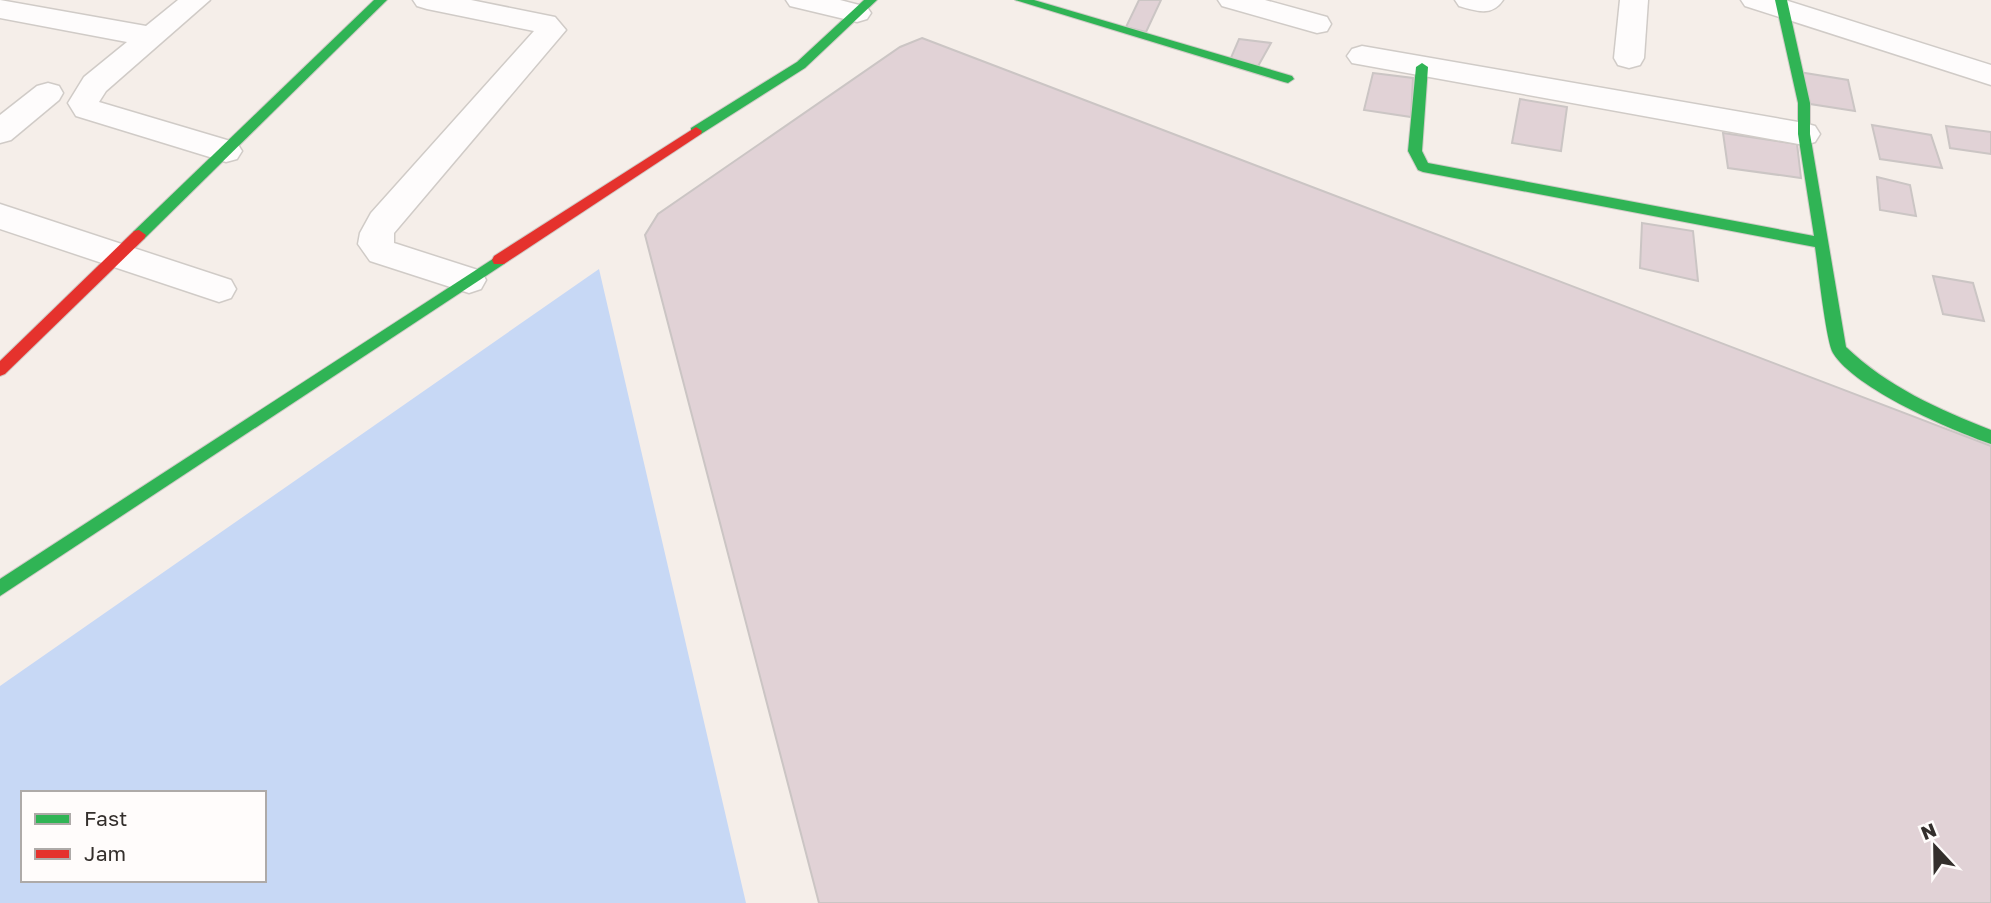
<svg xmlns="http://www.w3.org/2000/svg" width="1991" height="903" font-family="'Golos Text',sans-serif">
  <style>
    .water { fill: #c7d8f5; fill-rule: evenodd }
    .building { fill: #e1d2d6; stroke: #cbc5c4; stroke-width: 2 }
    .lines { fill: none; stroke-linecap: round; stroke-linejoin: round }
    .street-casing { stroke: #d0cbc7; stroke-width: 3 }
    .fast-casing { stroke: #d0cbc7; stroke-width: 2 }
    .jam-casing { stroke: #d0cbc7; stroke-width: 2 }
    .street { fill: #fefcfc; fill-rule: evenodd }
    .fast { fill: #30b455; fill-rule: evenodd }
    .jam { fill: #e5322d; fill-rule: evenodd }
  </style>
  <rect width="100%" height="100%" fill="#f5eee9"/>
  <!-- water -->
  <path class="water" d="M599,269l147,634h-746v-217zM23,793h241v87h-241z"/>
  <!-- building -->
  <g class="building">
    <path d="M1139,0h22l-15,32 -20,-5z"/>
    <path d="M922,38l1069,408v457h-1172l-174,-668 13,-21 242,-167z"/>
    <path d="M1239,39l32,4 -14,25 -27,-8z"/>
    <path d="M1799,72l49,8 7,31 -51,-8z"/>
    <path d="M1373,73l40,5 -2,39 -47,-7z"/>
    <path d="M1520,99l47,8 -6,44 -49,-8z"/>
    <path d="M1872,125l59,10 11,33 -62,-9z"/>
    <path d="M1946,126l45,6v22l-41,-6z"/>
    <path d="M1723,133l74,11 4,34 -73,-10z"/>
    <path d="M1877,177l33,8 6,31 -36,-6z"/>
    <path d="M1642,223l51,8 5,50 -58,-13z"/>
    <path d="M1933,276l40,7 11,38 -41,-7z"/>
  </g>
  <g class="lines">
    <!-- street casing -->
    <g class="street-casing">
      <g id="street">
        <path d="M0,0l146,26 32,-26h32l-104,91 -7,11 138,41 5,8 -5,8 -11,3 -150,-46 -8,-13 16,-26 43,-35 -127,-24z"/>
        <path d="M413,0h58l84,17 11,13 -172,203v10l87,28 5,9 -5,9 -12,4 -99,-32 -12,-17 2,-11 11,-20 163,-182 -107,-22 -10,-3z"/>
        <path d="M786,0h54l27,7 4,6 -4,6 -10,3 -67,-16z"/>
        <path d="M1218,0h47l62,17 4,7 -4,7 -10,2 -95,-27z"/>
        <path d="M1455,0h48c-11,17 -27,11 -44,6z"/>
        <path d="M1620,0h28l-4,58 -4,7 -11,3 -11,-3 -4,-7z"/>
        <path d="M1741,0h44l206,65v20l-246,-79z"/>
        <path d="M1362,46l442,77 11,3 5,8 -5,8 -11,3 -452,-82 -5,-7 5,-7z"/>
        <path d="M48,83l11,3 4,7 -4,7 -48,40 -11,3v-28l37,-29z"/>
        <path d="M0,204l231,76 5,9 -5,9 -12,4 -219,-73z"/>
      </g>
    </g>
    <!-- fast casing -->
    <g class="fast-casing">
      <g id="fast">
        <path d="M374,0h13l-243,239h-10l-2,-4 2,-4z"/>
        <path d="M864,0h13l-72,68 -104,66h-10v-6l106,-66z"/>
        <path d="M1015,0h19l258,76 2,3 -6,4 -4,-1z"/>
        <path d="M1775,0h12l23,103v31l36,213c42,40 92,62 145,83v14c-40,-14 -136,-55 -158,-91 -7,-11 -15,-87 -18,-106l-392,-75 -5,-2 -10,-19 8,-84 6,-4 6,4 -6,84 6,12 386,73 -16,-102v-31z"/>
        <path d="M499,255l7,5 -2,4 -504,332v-17z"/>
      </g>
    </g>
    <!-- jam casing -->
    <g class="jam-casing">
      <g id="jam">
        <path d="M696,127l6,4 -1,3 -197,130h-10l-2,-4 2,-4z"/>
        <path d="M139,230l7,5 -2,4 -139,135 -5,2v-15l134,-130z"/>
      </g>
    </g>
    <!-- street -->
    <use href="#street" class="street"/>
    <!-- fast -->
    <use href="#fast" class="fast"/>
    <!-- jam -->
    <use href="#jam" class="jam"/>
  </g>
  <!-- legend -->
  <rect x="21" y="791" width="245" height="91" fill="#fffcfb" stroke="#aeaaa8" stroke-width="2"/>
  <rect x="35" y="814" width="35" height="10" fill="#30b455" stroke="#aeaaa8" stroke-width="2"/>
  <text x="84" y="826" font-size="21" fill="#342f2c">Fast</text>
  <rect x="35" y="849" width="35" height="10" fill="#e5322d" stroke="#aeaaa8" stroke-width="2"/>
  <text x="84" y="861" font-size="21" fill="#342f2c">Jam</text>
  <!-- north arrow -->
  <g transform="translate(1935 847) rotate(338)" stroke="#fffcfb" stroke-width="5" paint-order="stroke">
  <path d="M0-5L12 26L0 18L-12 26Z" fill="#342f2c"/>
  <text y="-10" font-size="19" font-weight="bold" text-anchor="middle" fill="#342f2c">N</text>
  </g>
</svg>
